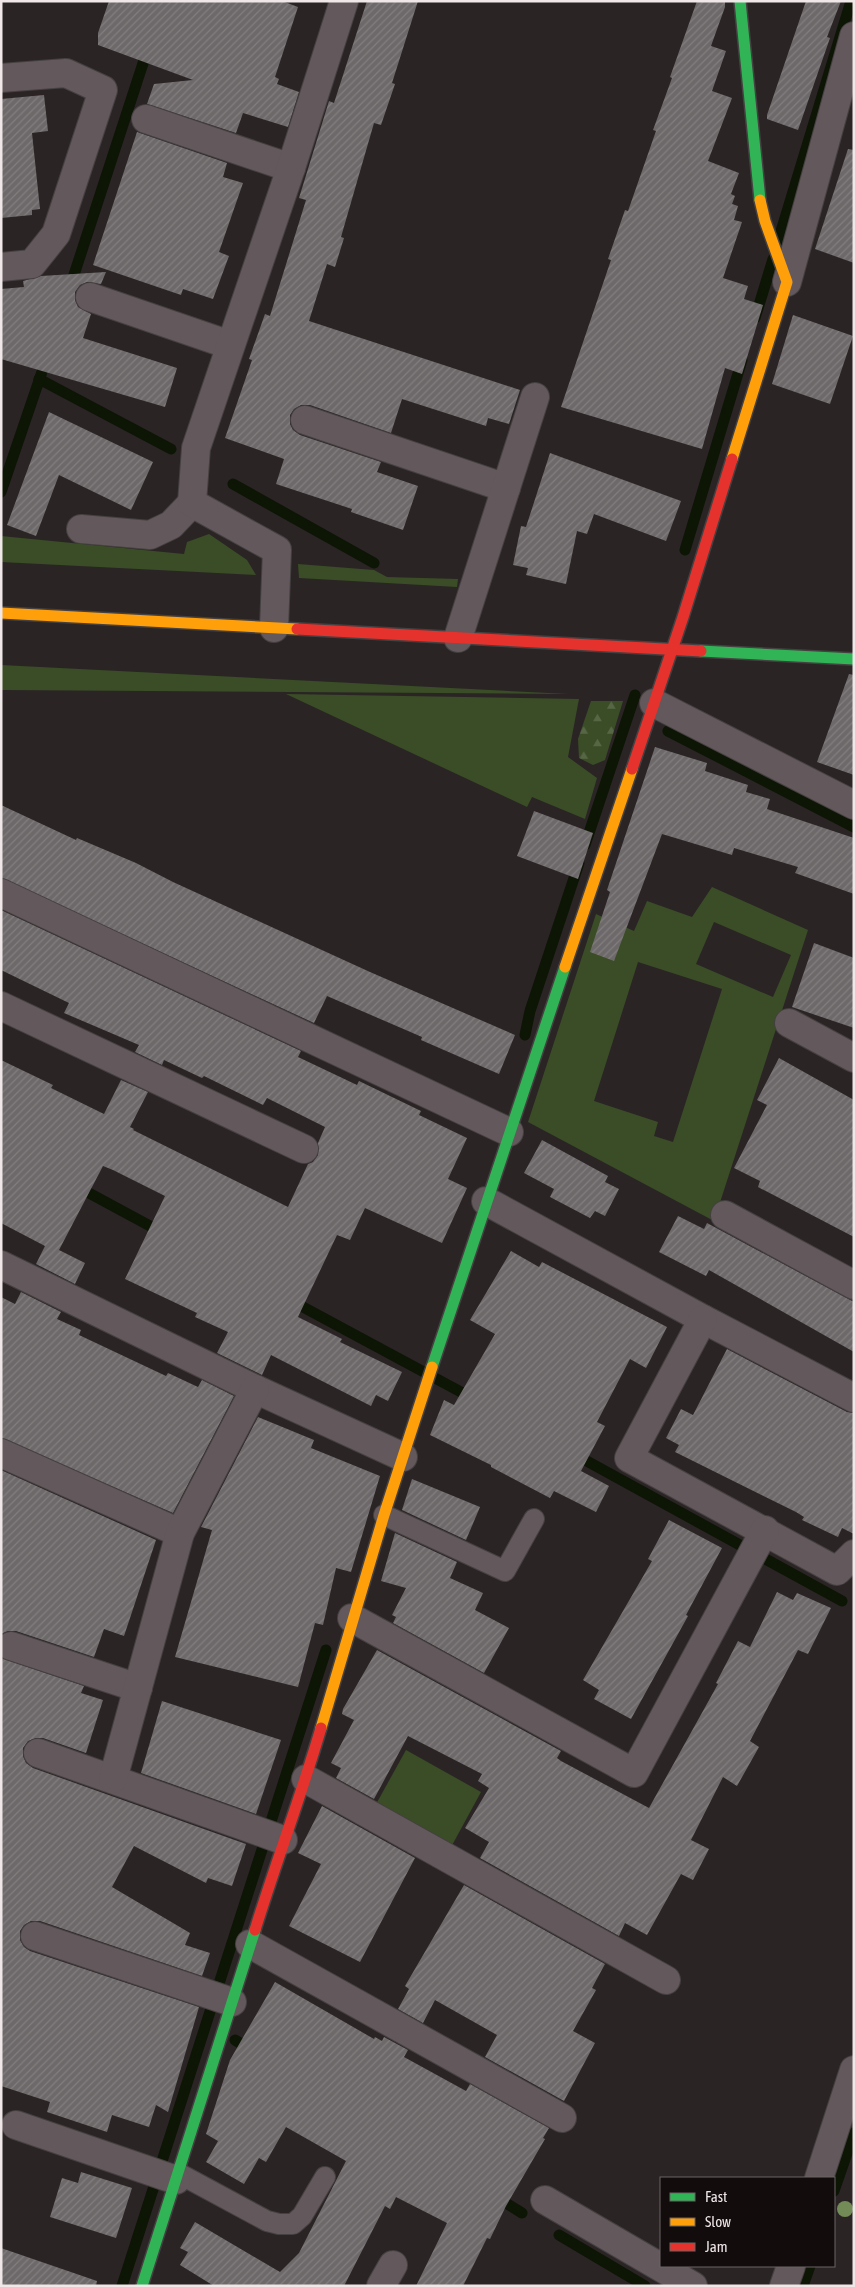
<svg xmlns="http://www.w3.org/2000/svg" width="855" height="2287" font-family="'Asap Condensed',sans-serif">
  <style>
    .green { fill: #3a4d26; fill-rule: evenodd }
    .forest { fill: url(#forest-firs) }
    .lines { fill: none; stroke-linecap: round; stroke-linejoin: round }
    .stream { stroke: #0d1505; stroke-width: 11 }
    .building { fill: url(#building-hatch) }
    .lane-casing { stroke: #454041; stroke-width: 22 }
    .street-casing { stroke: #454041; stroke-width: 30 }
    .fast-casing { stroke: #454041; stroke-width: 14 }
    .slow-casing { stroke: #454041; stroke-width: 14 }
    .jam-casing { stroke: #454041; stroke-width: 14 }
    .lane { stroke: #63585b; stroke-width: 20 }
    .street { stroke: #63585b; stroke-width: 28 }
    .fast { stroke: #30b455; stroke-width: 11 }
    .slow { stroke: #ff9f0a; stroke-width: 11 }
    .jam { stroke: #e5322d; stroke-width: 11 }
    .tree { fill: #738b57 }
  </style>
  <defs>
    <pattern id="forest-firs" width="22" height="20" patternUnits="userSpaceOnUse" patternTransform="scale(1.25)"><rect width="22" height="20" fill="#3a4d26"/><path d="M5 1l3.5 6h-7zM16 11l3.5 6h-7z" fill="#576746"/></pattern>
    <pattern id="building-hatch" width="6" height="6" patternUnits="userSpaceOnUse" patternTransform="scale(1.25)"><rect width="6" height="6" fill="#6d6869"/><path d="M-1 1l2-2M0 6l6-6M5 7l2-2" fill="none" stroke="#827e7e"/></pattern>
  </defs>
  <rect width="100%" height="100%" fill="#2a2425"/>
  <!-- green -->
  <g class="green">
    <path d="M209,534l38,26 9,15 -255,-13v-26l183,18 3,-12z"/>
    <path d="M298,564l76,6 13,7 71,2 -1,8 -158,-9z"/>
    <path d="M1,665l568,29 -568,-4z"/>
    <path d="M286,694l293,5 -11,58 29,21 -12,41 -53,-22 -5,10z"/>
    <path d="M712,887l96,43 -94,291 -186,-99 68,-208 38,17 13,-30 45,16zM714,922l77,33 -18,42 -77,-33zM638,962l84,27 -49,153 -19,-6 4,-14 -64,-21z"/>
    <path d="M406,1750l75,42 -31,57 -75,-43z"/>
  </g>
  <!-- forest -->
  <path class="forest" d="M591,701h32l-18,59 -12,5 -14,-7 -1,-19z"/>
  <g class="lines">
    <!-- stream -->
    <g class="stream">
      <path d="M778,241l73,-240"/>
      <path d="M70,287l78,-239"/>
      <path d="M755,318l18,-59"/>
      <path d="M39,379l132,70"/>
      <path d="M233,484l141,79"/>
      <path d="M1,492l46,-135"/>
      <path d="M685,550l57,-190"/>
      <path d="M668,731l186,96"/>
      <path d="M585,845l50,-150"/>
      <path d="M525,1035l5,-24 49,-148"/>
      <path d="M76,1186l87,47"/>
      <path d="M290,1300l184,99"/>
      <path d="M574,1454l268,147"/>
      <path d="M235,2040l18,11"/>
      <path d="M834,2191l20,-58"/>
      <path d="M496,2197l26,16"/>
      <path d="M559,2235l86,51"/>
      <path d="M122,2286l204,-636"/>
      <path d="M803,2286l7,-20"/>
    </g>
  </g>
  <!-- building -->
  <g class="building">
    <path d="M109,1h173l16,6 -23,70 4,2 -2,5 22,8 -11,35 -45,-14 -7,20 -89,-29 7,-20 39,-4 -95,-35v-12z"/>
    <path d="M367,1h51l-26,82 3,1 -14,41 -7,-2 -33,114 3,1 -9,29 -8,-3 -18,57 211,69 -11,34 -21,-6 -2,8 -84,-27 -11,34 -81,-28h-9l-7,4 -4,6v9l3,6 7,5 81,27 -4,10 41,14 -15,44 -52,-18 1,-3 -76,-25 8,-25 -59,-21 27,-78 -3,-1 16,-45 5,2 36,-116 -7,-2 30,-97 5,2z"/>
    <path d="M697,1h28v6l-14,39 15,5 -14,40 20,7 -24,63 31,12 -8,21 4,2 -3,8 6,2 -4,14 8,2 -19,56 25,8 -4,13 19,6 -21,69 -17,-6 -23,81 -141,-42 50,-147 -3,-1 17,-49 3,1 28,-80 -3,-1 19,-52 -2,-1z"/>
    <path d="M806,1h35l-14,36 3,1 -32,92 -31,-11v-4z"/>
    <path d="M44,95l4,36 -16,2 8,76 -8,1v5l-31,3v-119z"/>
    <path d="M137,132l90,31 -4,14 20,6 -24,69 10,4 -16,43 -30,-10 -2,6 -88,-30z"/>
    <path d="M848,149l6,1v113l-39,-14z"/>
    <path d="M106,272l-5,12 -14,-2 -7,3 -5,7v8l3,7 13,7 -8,24 94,30 -12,39 -164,-48v-70l23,-2 -1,-6 18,-5z"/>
    <path d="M793,315l60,21 -23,68 -58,-20z"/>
    <path d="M49,412l104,50 -22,48 -72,-35 -23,61 -29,-11z"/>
    <path d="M550,453l131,48 -15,40 -72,-27 -7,20 -10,-3 -11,53 -40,-9 2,-7 -15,-3 8,-39 5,1z"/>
    <path d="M849,674l5,1v100l-37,-13z"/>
    <path d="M655,747l52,16 -2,8 43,14 -2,7 24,7 -3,10 87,29v56l-59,-21 3,-6 -64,-19 -2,7 -70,-21 -48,127 -24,-9 20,-60 -3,-2z"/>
    <path d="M1,805l75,35 1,-2 59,25 37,19 197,90 145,63 -16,39 -78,-34 1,-3 -95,-41 -13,27 -313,-145z"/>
    <path d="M534,811l59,22 -15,46 -61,-23z"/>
    <path d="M1,910l300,141 -3,6 59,28 2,-4 62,30 -2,4 48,23 -19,41 19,9 -25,55 -77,-35 -15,32 -13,-5 -39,82 44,22 -2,3 62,30 -14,29 -12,-6 -5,11 -100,-51 -9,20 -45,-22 11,-21 -33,-15 2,-4 -72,-34 40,-83 -52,-26 -10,-4 -44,84 26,13 -10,21 -39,-20 9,-18 -44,-23v-163l52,25 -2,3 53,26 17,-34 27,12 -18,35 4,2 -1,1 155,77 20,-43 5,-2 5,-7v-12l7,-16 -58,-29 -4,7 -59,-29 -2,2 -38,-18 -2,5 -27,-13 4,-7 -75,-32 5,-10 -68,-33z"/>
    <path d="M814,943l40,15v70l-62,-21z"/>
    <path d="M779,1058l75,42v137l-96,-50 2,-6 -26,-13 33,-63 -10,-5z"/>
    <path d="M542,1140l66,36 -3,6 14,7 -14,27 -10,-5 -5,7 -40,-21 4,-8 -30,-16z"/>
    <path d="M678,1216l26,13 3,-6 147,79v50l-145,-82 -3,6 -47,-24z"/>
    <path d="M511,1251l28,16 3,-5 125,65 -21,41 -16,-9 -33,63 8,4 -24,45 28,15 -13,26 -42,-21 -4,7 -59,-31v-2l-61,-30 14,-35 10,5 41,-71 -25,-14z"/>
    <path d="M21,1292l40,20 -4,7 24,11 -2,5 87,41 2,-3 30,14 4,-7 32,16 -61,117 -172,-75v-141l14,7z"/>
    <path d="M727,1349l120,63 7,1v121l-12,-6 -4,9 -36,-17 2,-3 -8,-5 -121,-60 4,-7 -13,-7 15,-29 12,6z"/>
    <path d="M258,1417l56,23 -3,8 69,28 -29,96 -15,-4 -13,57 -8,-2 -17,64 -123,-30 37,-127 -11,-3z"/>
    <path d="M1,1470l155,70 -32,96 -20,-7 -10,28 -78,-26h-8l-7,3z"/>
    <path d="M412,1479l68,28 -14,33 -64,-30z"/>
    <path d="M669,1520l53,28 -36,67 2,1 -57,103 -37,-20 5,-9 -16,-10 69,-119 -4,-2z"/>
    <path d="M395,1533l62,29 -7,16 33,15 -8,17 34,18 -25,45 -91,-50 3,-6 -4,-2 14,-27 -25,-7z"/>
    <path d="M777,1592l16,8 4,-7 34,15 -23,46 -10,-4 -48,91 9,6 -22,39 -14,-9 -32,63 18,9 -16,31 -12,-6 -34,61 -22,-12 -6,13 -139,-78 9,-16 -24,-14 24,-40 -11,-7 4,-7 -74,-38 -34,63 -38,-21 5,-10 -10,-5 23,-43 -12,-6 1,-5 34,-59 184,101 -4,7 4,3 88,47 69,-124 -2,-1 22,-42 12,6z"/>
    <path d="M1,1658l83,28 -3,7 22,7 -17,53 -43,-15h-7l-8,3 -5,7v8l3,7 7,5 213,76 -14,42 -24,-8 -2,5 -72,-37 -22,41 78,46 -5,12 25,8 -8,23 -162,-55h-9l-7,4 -4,6v9l4,7 6,4 169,56 -31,105 -12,-7 -7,22 -37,-12 -5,17 -60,-20 3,-10 -49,-16z"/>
    <path d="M162,1701l119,39 -25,74 -115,-41z"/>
    <path d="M322,1806l93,52 -55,104 -71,-36 32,-62 -23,-11z"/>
    <path d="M464,1885l141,79 -13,24 4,2 -23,41 22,12 -31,58 -79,-44 12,-22 -62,-35 -12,23 -25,-14 11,-20 -4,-3z"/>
    <path d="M275,1982l99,57 1,-2 7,4 2,-4 24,13 -4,7 62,34 4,-7 79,44 -6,10 2,1 -39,67 -16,33 -3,-1 -24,48h-47l31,-63 -51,-26 -6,12 -5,-3 -41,80h-130l-34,-21 8,-13 -8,-4 15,-26 85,50 19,-19 47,-92 -60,-34 -20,35 -7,-4 -15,26 -38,-22 12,-21 -12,-7 24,-74z"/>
    <path d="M81,2172l51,16 -16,50 -66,-21 12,-39 16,5z"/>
    <path d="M1,2248l96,33 -1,5h-95z"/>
  </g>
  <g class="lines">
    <!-- lane casing -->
    <g class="lane-casing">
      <g id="lane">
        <path d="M384,1515l121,56 29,-52"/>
        <path d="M178,2173l89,48 12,3h14l9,-8 23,-39"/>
      </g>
    </g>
    <!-- street casing -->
    <g class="street-casing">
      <g id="street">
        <path d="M1,78l65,-5 37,17 -47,144 -24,30 -31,3"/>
        <path d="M146,119l145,49"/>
        <path d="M787,282l67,-246"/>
        <path d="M90,297l140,48"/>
        <path d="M305,420l201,68"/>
        <path d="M81,529l69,6 21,-10 21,-22"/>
        <path d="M274,628l3,-78 -85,-47 4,-55 95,-280 53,-167"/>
        <path d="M458,638l77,-241"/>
        <path d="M654,703l200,102"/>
        <path d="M1,893l508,239"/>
        <path d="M1,1006l303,143"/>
        <path d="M789,1023l65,35"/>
        <path d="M486,1201l217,118 151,79"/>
        <path d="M725,1215l129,70"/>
        <path d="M1,1265l254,124 148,68"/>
        <path d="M703,1319l-74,139 208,113 17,-17"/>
        <path d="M1,1453l179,80"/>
        <path d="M352,1618l282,155 131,-243"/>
        <path d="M11,1646l127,42"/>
        <path d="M38,1753l245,87"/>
        <path d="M113,1779l67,-246 75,-144"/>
        <path d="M306,1779l360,201"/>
        <path d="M35,1936l197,66"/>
        <path d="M250,1944l312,174"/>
        <path d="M16,2125l160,55"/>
        <path d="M819,2178l35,-108"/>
        <path d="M545,2200l148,86"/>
        <path d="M381,2286l12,-21"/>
        <path d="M784,2286l7,-20"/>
      </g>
    </g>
    <!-- fast casing -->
    <g class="fast-casing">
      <g id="fast">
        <path d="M740,1l20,199"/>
        <path d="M701,651l153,8"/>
        <path d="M432,1367l133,-400"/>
        <path d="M142,2286l113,-356"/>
      </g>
    </g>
    <!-- slow casing -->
    <g class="slow-casing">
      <g id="slow">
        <path d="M732,459l55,-177 -22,-61 -5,-21"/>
        <path d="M1,613l296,16"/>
        <path d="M565,967l67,-198"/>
        <path d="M321,1728l63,-213 48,-148"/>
      </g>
    </g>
    <!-- jam casing -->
    <g class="jam-casing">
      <g id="jam">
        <path d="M297,629l404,22"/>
        <path d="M632,769l51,-152 49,-158"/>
        <path d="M255,1930c21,-68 46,-134 66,-202"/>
      </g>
    </g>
    <!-- lane -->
    <use href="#lane" class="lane"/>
    <!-- street -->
    <use href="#street" class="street"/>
    <!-- fast -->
    <use href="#fast" class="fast"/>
    <!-- slow -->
    <use href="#slow" class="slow"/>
    <!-- jam -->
    <use href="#jam" class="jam"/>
  </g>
  <!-- trees -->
  <circle class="tree" cx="845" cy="2209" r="8"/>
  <!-- border -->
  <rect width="855" height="2287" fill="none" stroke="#f0e7e9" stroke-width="5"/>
  <!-- legend -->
  <rect x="660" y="2177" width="175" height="90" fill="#120c0d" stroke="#6b6465"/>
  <rect x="670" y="2193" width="25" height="8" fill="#30b455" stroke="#6b6465"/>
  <text x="705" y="2202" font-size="15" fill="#f0e7e9">Fast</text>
  <rect x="670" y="2218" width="25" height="8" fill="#ff9f0a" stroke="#6b6465"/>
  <text x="705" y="2227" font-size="15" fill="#f0e7e9">Slow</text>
  <rect x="670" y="2243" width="25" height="8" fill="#e5322d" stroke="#6b6465"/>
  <text x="705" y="2252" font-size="15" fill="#f0e7e9">Jam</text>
</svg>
